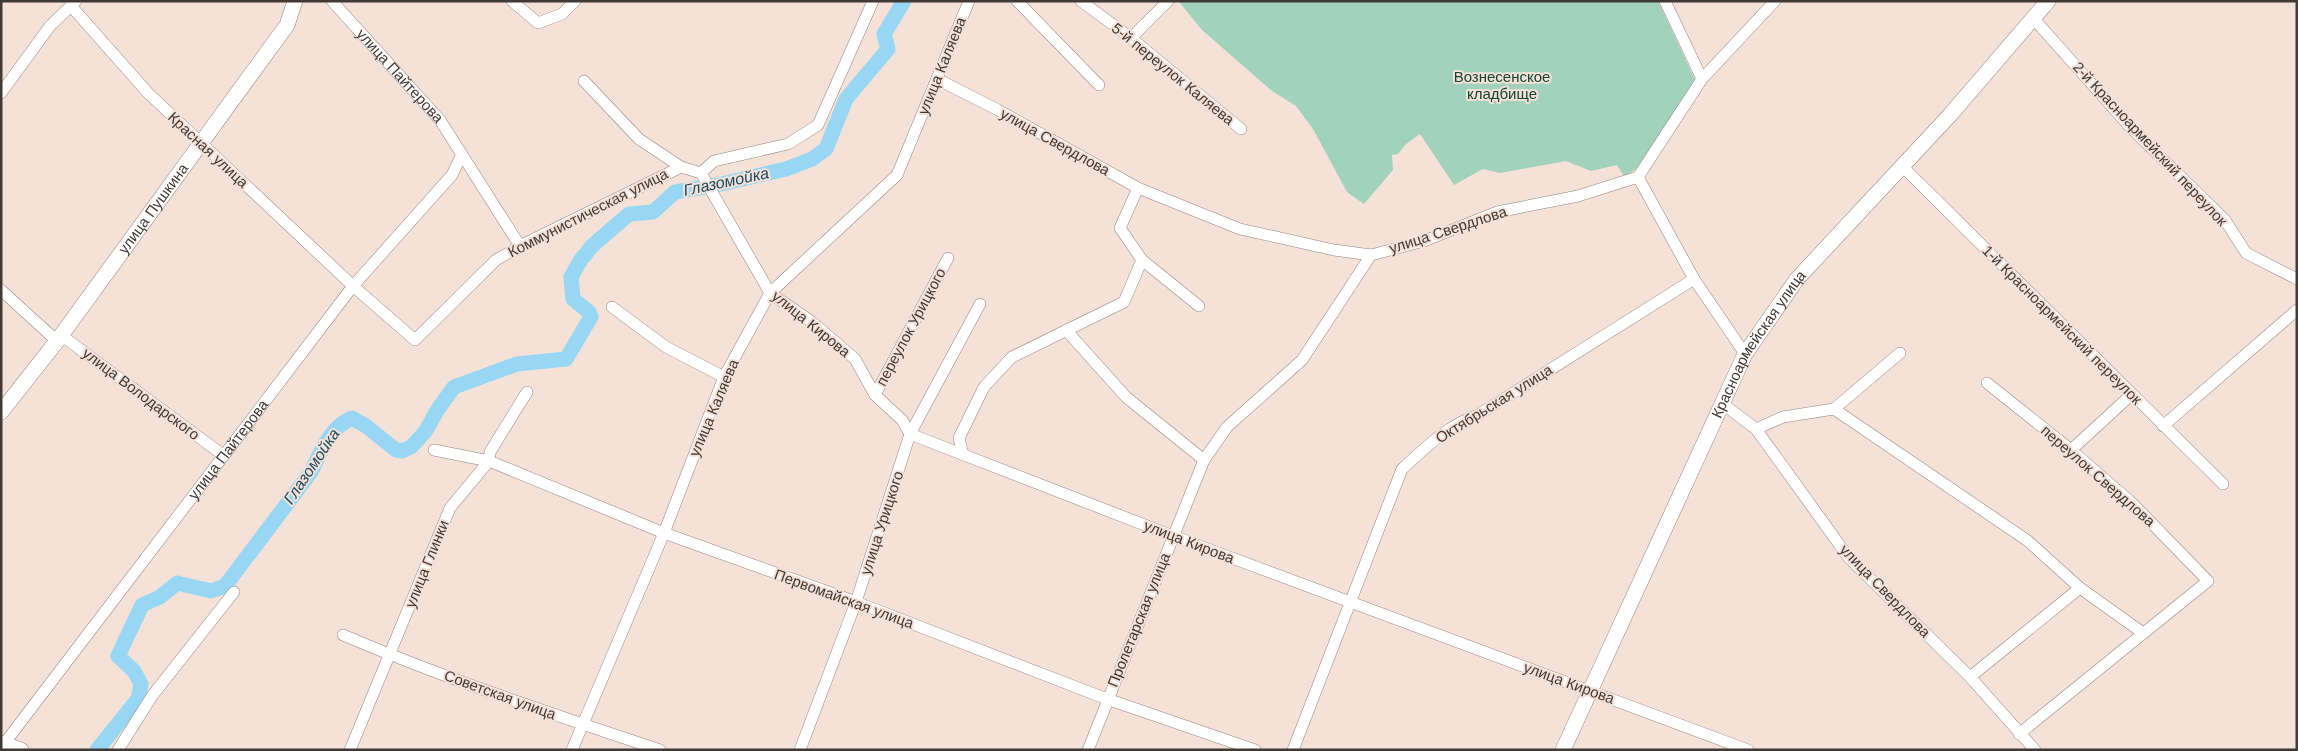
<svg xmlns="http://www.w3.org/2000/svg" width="2298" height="751" font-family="Helvetica,sans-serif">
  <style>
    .green { fill: #a3d2bc }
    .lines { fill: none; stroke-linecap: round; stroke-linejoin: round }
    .river { stroke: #98d7f3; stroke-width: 15 }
    .minor-casing { stroke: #96847d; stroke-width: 12 }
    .major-casing { stroke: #96847d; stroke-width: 16 }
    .minor { stroke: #fff; stroke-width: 11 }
    .major { stroke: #fff; stroke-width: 15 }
    .labels { text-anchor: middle; stroke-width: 4; stroke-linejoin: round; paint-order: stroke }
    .street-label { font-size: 15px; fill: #403935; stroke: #f4e1d8 }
    .park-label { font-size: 15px; fill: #104331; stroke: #f4e1d8 }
    .water-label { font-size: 16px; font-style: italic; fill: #184b5f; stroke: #f4e1d8 }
  </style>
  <rect width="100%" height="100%" fill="#f4e1d8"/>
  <!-- green -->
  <path class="green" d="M1181,1h477l37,79 -53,86 -18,10 -7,-11 -26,6 -25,-10 -66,12 -17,-4 -29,16 -34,-51 -14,10 -8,10 -6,1 1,15 -29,34 -17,-12 -34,-63 -17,-23 -24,-15 -70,-61 -22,-27z"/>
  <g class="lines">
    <!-- river -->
    <path class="river" d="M97,750l41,-51 3,-15 -7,-13 -16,-15 24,-51 18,-8 17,-14 34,8 14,-5 86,-114c10,-20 18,-44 41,-54l14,8 30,24 6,1 9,-4 14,-15 13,-23 16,-22 63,-23 49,-5 25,-42 -2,-5 -16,-13 -2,-22 9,-16 12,-15 37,-32 24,-2 22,-20 42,-7 69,-16 26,-10 14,-10 20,-50 42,-50 -4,-15 20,-33"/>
    <!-- minor casing -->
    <g class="minor-casing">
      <g id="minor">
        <path id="s1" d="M332,1l108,119 80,126"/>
        <path d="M512,1l26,22 24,-9 13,-13"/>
        <path d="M1017,1l82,84"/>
        <path d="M1081,1l50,37 110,91"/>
        <path d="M1665,1l37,78"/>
        <path d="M71,6l77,87 205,193 62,54 81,-80 24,-14 161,-79 20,6 13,-12 74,-17 30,-19 55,-124"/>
        <path d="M2033,18l98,110 94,92 21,33 51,26"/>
        <path d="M1131,38l37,-37"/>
        <path d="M937,79l61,31 140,78 102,41 94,21 37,5 53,-14 73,-29 81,-16 60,-19"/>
        <path d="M584,81l55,58 42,28"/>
        <path d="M1,93l49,-67 26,-25"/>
        <path d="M1902,166l321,318"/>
        <path d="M701,173l69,120 42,29 43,37 20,36 27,25 8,14 263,102 575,214"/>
        <path d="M1638,177l64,-98 73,-78"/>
        <path d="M1638,177l56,102 51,75"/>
        <path d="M1142,260l57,46"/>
        <path d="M1,290l56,51 8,-3 158,117"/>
        <path d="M612,307l54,40 58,30"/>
        <path d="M1066,330l60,67 78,63"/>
        <path d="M1987,383l84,67 62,54 75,77 -189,153"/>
        <path d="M875,395l73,-137"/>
        <path d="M1723,404l33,25 93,129 121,119 65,73"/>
        <path d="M1834,409l66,-56"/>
        <path d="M2163,426l134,-116"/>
        <path d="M1756,429l27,-12 51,-8 194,132 52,47 63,45"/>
        <path d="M434,450l55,11 175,72 192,69 251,97 148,51"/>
        <path d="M2071,450l60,-55"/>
        <path d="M963,455l-4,-17 25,-51 28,-30 112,-55 18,-42 -22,-32 18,-40"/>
        <path d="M343,635c103,44 210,79 317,115"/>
        <path d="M1970,677l110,-89"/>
        <path id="s2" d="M4,744l349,-458 99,-111 9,-19"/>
        <path d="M118,750l34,-54 82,-104"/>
        <path d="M350,750l100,-242 39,-47 1,-9 37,-60"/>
        <path d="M572,750l92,-217 60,-156 46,-84 127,-118 72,-174"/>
        <path d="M800,750l56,-148 54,-168 70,-130"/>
        <path d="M1088,750l116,-290 23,-33 75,-67 69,-105"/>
        <path d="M1293,750l109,-281c23,-21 46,-44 76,-54l216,-136"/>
      </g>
    </g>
    <!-- major casing -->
    <g class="major-casing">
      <g id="major">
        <path id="s3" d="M1,412l56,-71 230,-316 8,-24"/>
        <path d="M1,743l20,7"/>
        <path id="s4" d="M1563,750l182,-396 52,-75 153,-164 98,-114"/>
      </g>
    </g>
    <!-- minor -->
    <use href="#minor" class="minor"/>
    <!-- major -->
    <use href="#major" class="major"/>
  </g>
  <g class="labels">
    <!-- street labels -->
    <g class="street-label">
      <text transform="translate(942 66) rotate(-68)" y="5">улица Каляева</text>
      <text transform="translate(1173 74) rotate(39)" y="5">5-й переулок Каляева</text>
      <text dy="5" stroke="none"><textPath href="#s1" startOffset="101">улица Пайтерова</textPath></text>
      <text transform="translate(1055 142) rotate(29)" y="5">улица Свердлова</text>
      <text transform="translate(2150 144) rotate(47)" y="5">2-й Красноармейский переулок</text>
      <text transform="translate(208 150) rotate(43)" y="5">Красная улица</text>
      <text dy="5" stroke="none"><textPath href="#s3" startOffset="254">улица Пушкина</textPath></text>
      <text transform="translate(588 213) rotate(-27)" y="5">Коммунистическая улица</text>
      <text transform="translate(1448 230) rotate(-18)" y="5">улица Свердлова</text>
      <text transform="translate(811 324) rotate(39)" y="5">улица Кирова</text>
      <text transform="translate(2062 325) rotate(45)" y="5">1-й Красноармейский переулок</text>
      <text transform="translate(911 327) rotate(-62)" y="5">переулок Урицкого</text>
      <text dy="5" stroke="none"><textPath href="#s4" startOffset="451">Красноармейская улица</textPath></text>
      <text transform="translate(141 394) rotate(37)" y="5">улица Володарского</text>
      <text transform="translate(1494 404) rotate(-32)" y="5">Октябрьская улица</text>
      <text transform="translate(714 408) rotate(-67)" y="5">улица Каляева</text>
      <text dy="5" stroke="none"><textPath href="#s2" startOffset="370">улица Пайтерова</textPath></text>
      <text transform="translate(2098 476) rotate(41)" y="5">переулок Свердлова</text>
      <text transform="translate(882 523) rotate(-72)" y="5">улица Урицкого</text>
      <text transform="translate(1189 542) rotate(21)" y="5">улица Кирова</text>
      <text transform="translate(427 564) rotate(-68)" y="5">улица Глинки</text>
      <text transform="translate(1885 591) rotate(46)" y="5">улица Свердлова</text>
      <text transform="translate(844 599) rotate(20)" y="5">Первомайская улица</text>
      <text transform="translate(1139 620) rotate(-68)" y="5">Пролетарская улица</text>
      <text transform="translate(1569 683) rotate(20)" y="5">улица Кирова</text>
      <text transform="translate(500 695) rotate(20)" y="5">Советская улица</text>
    </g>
    <!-- park labels -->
    <g class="park-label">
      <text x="1502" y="82">Вознесенское<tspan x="1502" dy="17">кладбище</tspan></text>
    </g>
    <!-- water labels -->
    <g class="water-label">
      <text transform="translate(726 181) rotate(-12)" y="6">Глазомойка</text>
      <text transform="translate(311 466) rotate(-56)" y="6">Глазомойка</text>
    </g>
  </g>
  <!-- border -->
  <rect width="2298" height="751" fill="none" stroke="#403935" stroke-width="5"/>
</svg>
